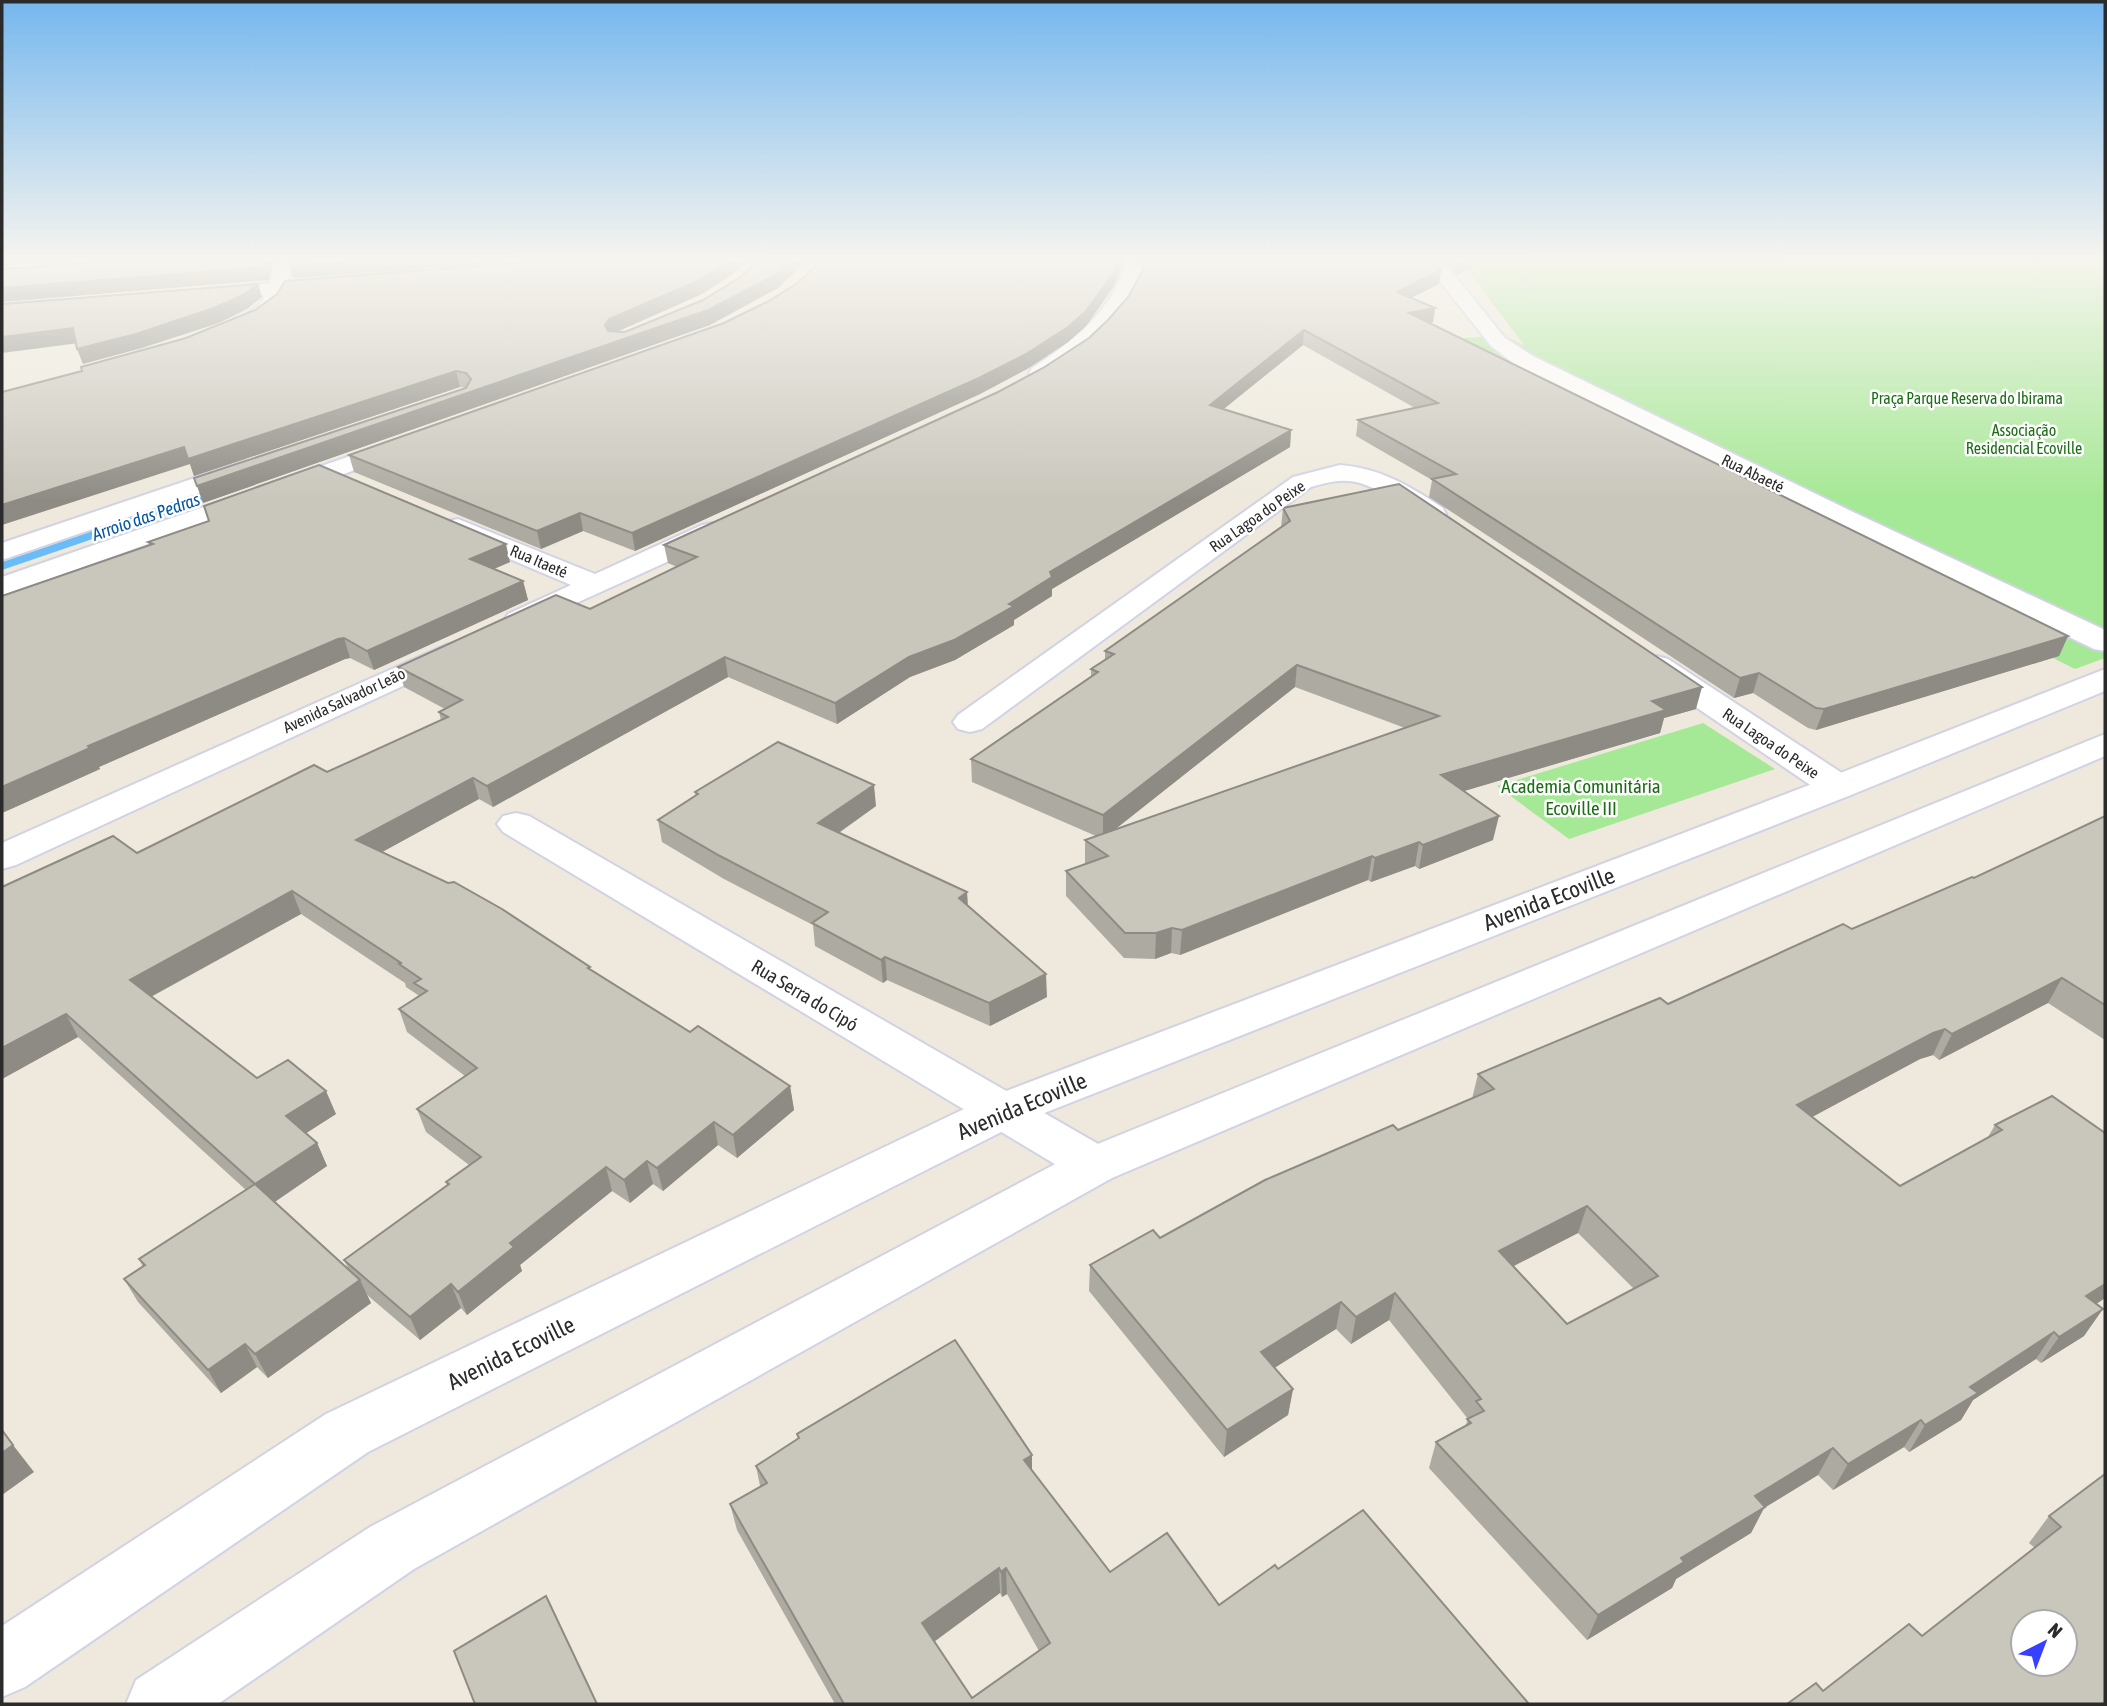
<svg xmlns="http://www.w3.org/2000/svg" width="2107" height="1706" font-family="'Asap Condensed',sans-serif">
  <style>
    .green { fill: #a5e895 }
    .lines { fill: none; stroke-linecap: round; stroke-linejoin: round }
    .stream { fill: #69bcf6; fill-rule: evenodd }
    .minor-casing { stroke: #d1d2e5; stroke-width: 4 }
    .tertiary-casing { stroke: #d1d2e5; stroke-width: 4 }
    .minor { fill: #fff; fill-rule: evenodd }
    .tertiary { fill: #fff; fill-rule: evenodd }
    .wall { fill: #adaaa2; fill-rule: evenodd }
    .shaded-wall { fill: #8d8b84 }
    .building { fill: #c9c6bc; stroke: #8d8b84; stroke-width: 2; fill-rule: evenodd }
    .labels { text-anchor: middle; stroke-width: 5; stroke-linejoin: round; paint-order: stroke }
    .far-park-label { font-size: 16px; fill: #1b6d16; stroke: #fff }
    .far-street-label { font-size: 16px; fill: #2b2b2b; stroke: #fff }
    .far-water-label { font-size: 18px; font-style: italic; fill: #0556a5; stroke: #fff }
    .park-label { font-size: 19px; fill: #1b6d16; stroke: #fff }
    .street-label { font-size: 19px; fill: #2b2b2b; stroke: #fff }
    .near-street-label { font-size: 23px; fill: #2b2b2b; stroke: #fff }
  </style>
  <rect width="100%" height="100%" fill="#eee9dc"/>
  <!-- green -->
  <g class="green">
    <path d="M309,261h260l-263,20z"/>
    <path d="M1481,261h624v397l-30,11 -661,-329 91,-4 19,9 -57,-76z"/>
    <path d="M1703,723l72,46 -206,70 -72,-53z"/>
  </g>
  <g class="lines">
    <!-- stream -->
    <path class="stream" d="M223,486l4,1v6l-225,77v-8z"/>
    <!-- minor casing -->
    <g class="minor-casing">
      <g id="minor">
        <path d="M274,261h18c-3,25 -16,73 -50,64l-3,-4c5,-7 12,-9 19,-15 11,-12 14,-29 16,-45z"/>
        <path d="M1127,261h18c-3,13 -7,25 -13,36 -14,24 -70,88 -100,81l-3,-5 3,-5c43,-28 80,-57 95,-107z"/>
        <path d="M1340,465c40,3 70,21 103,43l3,6 -3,6c-27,6 -56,-30 -83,-37 -17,-5 -33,-1 -49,4l-329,242 -12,3 -12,-3 -5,-7 5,-7 335,-238z"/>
        <path d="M458,519l137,55 107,-49 10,-2 10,2 4,6 -4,6 -203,92 -11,-3 -4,-6 4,-6 63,-29 -123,-52 -4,-6 4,-6z"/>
        <path d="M448,644l11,2 5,7 -5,7 -443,205 -14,4v-26z"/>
        <path d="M1657,656l11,3 183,120 5,8 -5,8 -13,3 -13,-3 -179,-122 -5,-7 5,-7z"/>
        <path d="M516,813l13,3 583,336 8,13 -8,13 -17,6 -17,-6 -575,-346 -6,-8 6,-8z"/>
      </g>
    </g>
    <!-- tertiary casing -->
    <g class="tertiary-casing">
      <g id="tertiary">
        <path d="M1424,261h19l62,77 28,18 318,155 254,119v21l-11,-2 -263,-126 -314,-157 -26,-20z"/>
        <path d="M331,279l7,2 3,4 -3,4 -128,11 -10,-6 10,-6z"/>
        <path d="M402,438l9,2 3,5 -3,5 -409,146v-19z"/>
        <path d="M245,461l9,3 4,5 -4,5 -252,86v-17z"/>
        <path d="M2105,669v22l-254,104 -832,328 -651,329 -343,235 -23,10v-71l324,-212 659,-315 840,-320z"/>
        <path d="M2105,734v22l-993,422 -698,391 -196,135h-92l10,-24 234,-153 708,-375z"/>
      </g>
    </g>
    <!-- minor -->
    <use href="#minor" class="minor"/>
    <!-- tertiary -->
    <use href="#tertiary" class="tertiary"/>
  </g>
  <!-- wall -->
  <g class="wall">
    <path d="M821,261h304l-11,25 -28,40 -18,16 -41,27 -47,25 -345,157 -52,-20 -42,18 -187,-77 -5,-17 375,-132 45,-22 27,-17z"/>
    <path d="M1445,261h39l-27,14z"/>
    <path d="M1441,270l-2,14 -28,14 24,10 -2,14 -4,1 639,313 -9,20 -243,74 -8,-2 -55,-35 -19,5 -305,-201 3,-17 -76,-44 2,-16 57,-12 -112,-63 -80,64 68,21 -1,17 -238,142v7l-38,24v5l-59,35 -45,17 -73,47 -109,-47 -235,130 -14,-8 -97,53 209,118 99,62 100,54 4,24 -57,48 -19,-13 -55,46 -10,-7 -23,19 -18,-12 -92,74 2,6 -55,44 -6,-7 -41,32 -54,-46 5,9 -103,75 -11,-11 -36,26 -83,-91 -14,-23 19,-12 -4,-8 107,-69 -168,-153 -76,42 135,-226 190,-81 114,-52 -2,-8 6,-3 -41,-22 -6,-20 192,-58 87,-42 -9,-4 -4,-18 334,-153 45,-24 46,-30 19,-18 21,-24 12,-23zM301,914l104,69 1,4 12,8v1l-19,13 8,23 58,44 -48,33 9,23 43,33 -23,17 1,3 -103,75 4,8 -73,-66 52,-36 -10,-23 -11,-10 30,-19 -79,-36 -106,-81z"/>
    <path d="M734,273l-32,21 -84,37 7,1 153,-44 -68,37 -507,178 263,-115 -6,-1 -266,89 -4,-12z"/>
    <path d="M1283,508l413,201 -32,9 -4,15 -196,58 29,49 -74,29 -4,-3 -44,16 -3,-2 -188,75 -9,-2 -16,6 -31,-1 -58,-62v-25l19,-7v-24l11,-4 -124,-54 -1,-23 120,-83v-7l14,-9v-9l176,-123zM1295,687l110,41 -290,101z"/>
    <path d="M148,542l362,20 -16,7 29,12 5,19 -154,70 -24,-12 -5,1 -246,108 1,2 -98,44v-217l148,-51z"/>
    <path d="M695,792l181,14 -37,27 128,59 1,14 79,91 -57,29 -103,-46 -4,3 -68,-37 -2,-21 -89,-46 -62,-37 -4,-22 38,-24z"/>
    <path d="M2105,816v224l-57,-37 -109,57 -6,-5 -13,4 -108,58 88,69 88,-49 7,-12 110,8v165l-9,6 -12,32 -43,27 -5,-4 -63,41 -12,20 -52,32 -5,-5 -71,43 -15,-15 -54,33 -13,25 -75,46 -4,9 -85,52 -158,-172 7,-26 29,-15 3,-8 -79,-99 -38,24 -15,-15 -62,39 19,21 -5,26 -64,42 -135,-166 1,-26 70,-27 238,-108 74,-31 6,-25 190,-70 184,-75 122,-51zM1578,1233l56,56 -67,35 -53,-58z"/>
    <path d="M797,1434l235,21v15l78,102 109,33 59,-36 251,135h-694l-98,-174 -7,-26 30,-18 -4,-20 42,-27zM1000,1593l2,4 5,-3 32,57 -67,47 -38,-56z"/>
    <path d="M2105,1474v230l-282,-13 99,-55 113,-88 -6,-5 20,-27z"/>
  </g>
  <!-- shaded-wall -->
  <g class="shaded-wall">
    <path d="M2,261h84l-84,5z"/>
    <path d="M266,261h7l-4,19 -267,22v-14z"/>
    <path d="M338,261h175l-220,17 -4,-13z"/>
    <path d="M729,261h16l-11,12 -32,21 -90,40 -5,6 -2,-15 4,-6z"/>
    <path d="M791,261h16l-29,27 -68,37 -507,178 -6,-17 511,-176z"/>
    <path d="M1119,261h6l-11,25 -28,40 -18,16 -41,27 -47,25 -345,157 -3,-18z"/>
    <path d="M1459,261h25l-27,14z"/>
    <path d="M1441,270l-2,14 -44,22 2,-14z"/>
    <path d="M258,284l4,13 -15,12 -28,14 -77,25 -59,16 -6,-15z"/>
    <path d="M1435,308l-2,14 -26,6 2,-15z"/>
    <path d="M73,328l6,15 -77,10v-16z"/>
    <path d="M1304,330l-1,15 -94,76 1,-16z"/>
    <path d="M456,371l4,16 -266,89 -4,-12 -188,61v-20l182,-58z"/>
    <path d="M1291,430l-1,17 -238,142v7l-38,24v5l-59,35 -45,17 -73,47 -2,-21 74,-46 100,-53 41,-32z"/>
    <path d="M580,513l3,18 -42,18 -4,-18z"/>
    <path d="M506,544l4,18 -35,15 -5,-18z"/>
    <path d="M523,581l5,19 -154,70 -7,-19z"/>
    <path d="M2068,636l-9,20 -243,74 8,-21z"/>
    <path d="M344,638l6,20 -5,1 -246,108 1,2 -98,44v-26l86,-41 250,-107z"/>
    <path d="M725,657l3,20 -235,130 -6,-21z"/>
    <path d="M1297,665l-2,22 -192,152v-24z"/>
    <path d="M1759,673l-6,20 -19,5 6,-20z"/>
    <path d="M1702,687l-6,22 -32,9 -4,15 -223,66 4,-24 211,-74z"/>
    <path d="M473,778l6,21 -115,63 -8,-22z"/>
    <path d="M874,785l2,21 -55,39 -3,-22z"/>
    <path d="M1499,816l-6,24 -74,29 4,-24z"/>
    <path d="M1419,842l-4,24 -44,16 4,-24z"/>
    <path d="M1372,856l-4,24 -188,75 2,-25z"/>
    <path d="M292,891l9,23 -160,88 -11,-22z"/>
    <path d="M967,892l1,23 -9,-17z"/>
    <path d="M1172,928l-1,25 -16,6 1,-26z"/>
    <path d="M885,957l2,23 -4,3 -2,-23z"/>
    <path d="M1046,974l1,23 -57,29 -1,-23z"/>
    <path d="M2062,978l-14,25 -109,57 13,-26z"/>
    <path d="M66,1014l12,23 -76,42v-31z"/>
    <path d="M1945,1029l-12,26 -13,4 -134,72 11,-26 136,-72z"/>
    <path d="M790,1086l4,24 -57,48 -4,-23z"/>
    <path d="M326,1091l10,23 -39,25 -11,-23z"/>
    <path d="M714,1122l4,23 -55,46 -6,-23z"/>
    <path d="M317,1143l10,23 -60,41 -12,-23z"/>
    <path d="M647,1161l6,23 -23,19 -6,-23z"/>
    <path d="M606,1167l6,24 -92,74 2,6 -55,44 -9,-23 52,-49z"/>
    <path d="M1587,1206l-9,27 -86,44 7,-26z"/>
    <path d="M360,1280l11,23 -103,75 -13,-24z"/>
    <path d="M451,1284l10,24 -41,32 -10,-23z"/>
    <path d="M2105,1284v14l-37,25 18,-27z"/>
    <path d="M1395,1293l-6,27 -38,24 5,-27z"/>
    <path d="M1341,1302l-5,27 -79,50 4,-27z"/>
    <path d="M2103,1309l-19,27 -43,27 18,-26z"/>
    <path d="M2054,1332l-18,27 -63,41 -12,20 -52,32 16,-27 45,-38z"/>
    <path d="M245,1344l12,23 -36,26 -13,-23z"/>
    <path d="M1293,1389l-5,26 -64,42 3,-27z"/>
    <path d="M1921,1420l-17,27 -71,43 15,-26z"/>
    <path d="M13,1445l21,27 -32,23v-42z"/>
    <path d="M1833,1448l-15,27 -54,33 -13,25 -75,46 -4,9 -85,52 11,-25 83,-57 74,-62z"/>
    <path d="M1032,1455v26l-8,-21z"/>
    <path d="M999,1568l1,25 -76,56 -2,-26z"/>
    <path d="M1006,1568l1,26 -5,3 -1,-25z"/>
  </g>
  <!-- building -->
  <g class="building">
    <path d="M118,261h148l-1,6 -263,21v-19z"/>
    <path d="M289,261h49l-49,4z"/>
    <path d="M542,261h187l-29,19 -91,39 -4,6 3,6 17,1 78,-32 36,-22 19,-17h33l-14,13 -69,36 -511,176 -3,-8 272,-90 5,-9 -5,-6 -10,-2 -268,88 -4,-12 -182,58v-113l80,-21 -1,-4 105,-29 69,-28 22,-16 8,-13z"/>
    <path d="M821,261h298l-5,11 -28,39 -18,16 -42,27 -47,24 -347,155 -52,-20 -43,18 -188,-76 375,-132 45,-22 27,-17z"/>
    <path d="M1144,261h289l8,9 -44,22 38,16 -26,5 659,323 -244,73 -8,-1 -57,-35 -19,5 -308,-199 24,-5 -98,-54 80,-17 -134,-73 -94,75 81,25 -241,142 2,5 -43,27 5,2 -60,34 -45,17 -74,46 -110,-46 -238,129 -14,-8 -117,62 92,43 6,-1 48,27 88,58 -2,1 102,64 8,-6 92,60 -57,49 -19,-13 -57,46 -10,-7 -23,19 -18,-13 -96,76 4,4 -56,45 -7,-8 -41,33 -66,-57 105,-76 -3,-2 35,-25 -64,-48 60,-41 -78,-59 28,-18 -13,-8 7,-4 -22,-15 2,-1 -109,-72 -162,89 127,98 31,-18 38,31 -40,25 31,27 -62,41 105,96 -105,74 -10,-10 -37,26 -84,-91 21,-14 -6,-6 116,-75 -189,-170 -64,34v-161l111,-51 24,17 177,-88 13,7 121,-55 -9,-5 23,-12 -64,-33 158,-72 34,14 107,-52 -33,-12 334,-153 45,-24 46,-30 19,-18 21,-24 12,-23z"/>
    <path d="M258,284l-15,11 -29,13 -78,26 -59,15 -4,-21 -71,9v-33z"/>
    <path d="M319,465l187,79 -36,15 53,22 -156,70 -23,-13 -6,1 -250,107 2,2 -88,39v-191l151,-52 -5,-2 61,-21 -5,-15z"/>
    <path d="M1399,484l303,203 -50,14 14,9 -225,65 58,41 -76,29 -4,-3 -44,16 -3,-2 -190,74 -10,-2 -16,5h-31l-59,-62 42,-15 -23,-16 354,-124 -142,-51 -194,150 -132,-56 127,-87 -7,-3 23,-15 -9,-3 185,-130 -7,-13z"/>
    <path d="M778,742l96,43 -56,38 149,69 -8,6 87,76 -57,29 -104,-46 -4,3 -69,-37 16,-11 -108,-56 -62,-36 40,-26 -3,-2z"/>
    <path d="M2105,816v189l-43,-27 -110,56 -7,-5 -12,4 -136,72 103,81 102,-56 -7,-5 57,-29 53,37v151l-19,12 17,13 -44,28 -5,-5 -84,55 8,6 -53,32 -4,-5 -73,44 -15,-16 -78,48 10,11 -84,51 3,4 -86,53 -162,-173 35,-19 -4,-4 17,-8 -8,-10 5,-2 -86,-106 -39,24 -15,-15 -80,50 32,37 -66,41 -137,-165 63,-35 7,8 105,-58 128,-55 5,5 96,-41 -16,-15 182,-76 8,6 175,-80 9,5 120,-52 2,1zM1587,1206l71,70 -91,48 -68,-73z"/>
    <path d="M955,1340l77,115 -8,5 86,112 57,-39 52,72 56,-40 3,4 85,-59 166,194h-685l-114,-200 37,-21 -11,-17 43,-28 -2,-4zM999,1568l2,4 5,-4 44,75 -78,55 -50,-75z"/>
    <path d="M2,1430l11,15 -11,8z"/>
    <path d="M2105,1474v230h-318l29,-21 7,8 86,-67 13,12 139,-109 -12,-11zM2023,1622h42v42h-42z"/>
    <path d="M546,1596l51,108h-122l-21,-53z"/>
  </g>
  <!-- sky -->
  <linearGradient id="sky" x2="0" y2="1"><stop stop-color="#75b7ee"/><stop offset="0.52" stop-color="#f7f5ef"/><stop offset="1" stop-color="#f7f5ef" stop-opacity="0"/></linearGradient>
  <rect width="2107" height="500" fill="url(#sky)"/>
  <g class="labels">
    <!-- far-park labels -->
    <g class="far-park-label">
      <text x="1967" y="404">Praça Parque Reserva do Ibirama</text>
      <text x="2024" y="436">Associação<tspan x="2024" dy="18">Residencial Ecoville</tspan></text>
    </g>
    <!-- far-street labels -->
    <g class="far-street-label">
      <text transform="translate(1753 473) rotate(26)" y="6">Rua Abaeté</text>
      <text transform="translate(1257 516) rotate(-35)" y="6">Rua Lagoa do Peixe</text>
      <text transform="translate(539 561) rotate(23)" y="6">Rua Itaeté</text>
      <text transform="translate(344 700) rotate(-25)" y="6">Avenida Salvador Leão</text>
      <text transform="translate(1771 743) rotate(34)" y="6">Rua Lagoa do Peixe</text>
    </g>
    <!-- far-water labels -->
    <g class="far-water-label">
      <text transform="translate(146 517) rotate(-19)" y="6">Arroio das Pedras</text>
    </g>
    <!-- park labels -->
    <g class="park-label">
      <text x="1581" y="793">Academia Comunitária<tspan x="1581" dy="22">Ecoville III</tspan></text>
    </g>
    <!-- street labels -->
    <g class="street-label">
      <text transform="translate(805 995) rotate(31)" y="7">Rua Serra do Cipó</text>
    </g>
    <!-- near-street labels -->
    <g class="near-street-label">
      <text transform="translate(1549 899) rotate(-21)" y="8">Avenida Ecoville</text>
      <text transform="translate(1022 1106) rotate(-23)" y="8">Avenida Ecoville</text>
      <text transform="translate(511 1353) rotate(-26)" y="8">Avenida Ecoville</text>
    </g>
  </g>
  <!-- border -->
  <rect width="2107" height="1706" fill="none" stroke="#2b2b2b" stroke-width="7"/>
  <!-- north arrow -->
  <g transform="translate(2044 1643) rotate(42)"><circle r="33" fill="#ffffff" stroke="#aaaaaa" stroke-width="2"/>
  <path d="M0-5L12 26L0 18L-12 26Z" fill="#3840ff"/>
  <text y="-10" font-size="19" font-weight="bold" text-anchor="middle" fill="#2b2b2b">N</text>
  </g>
</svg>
